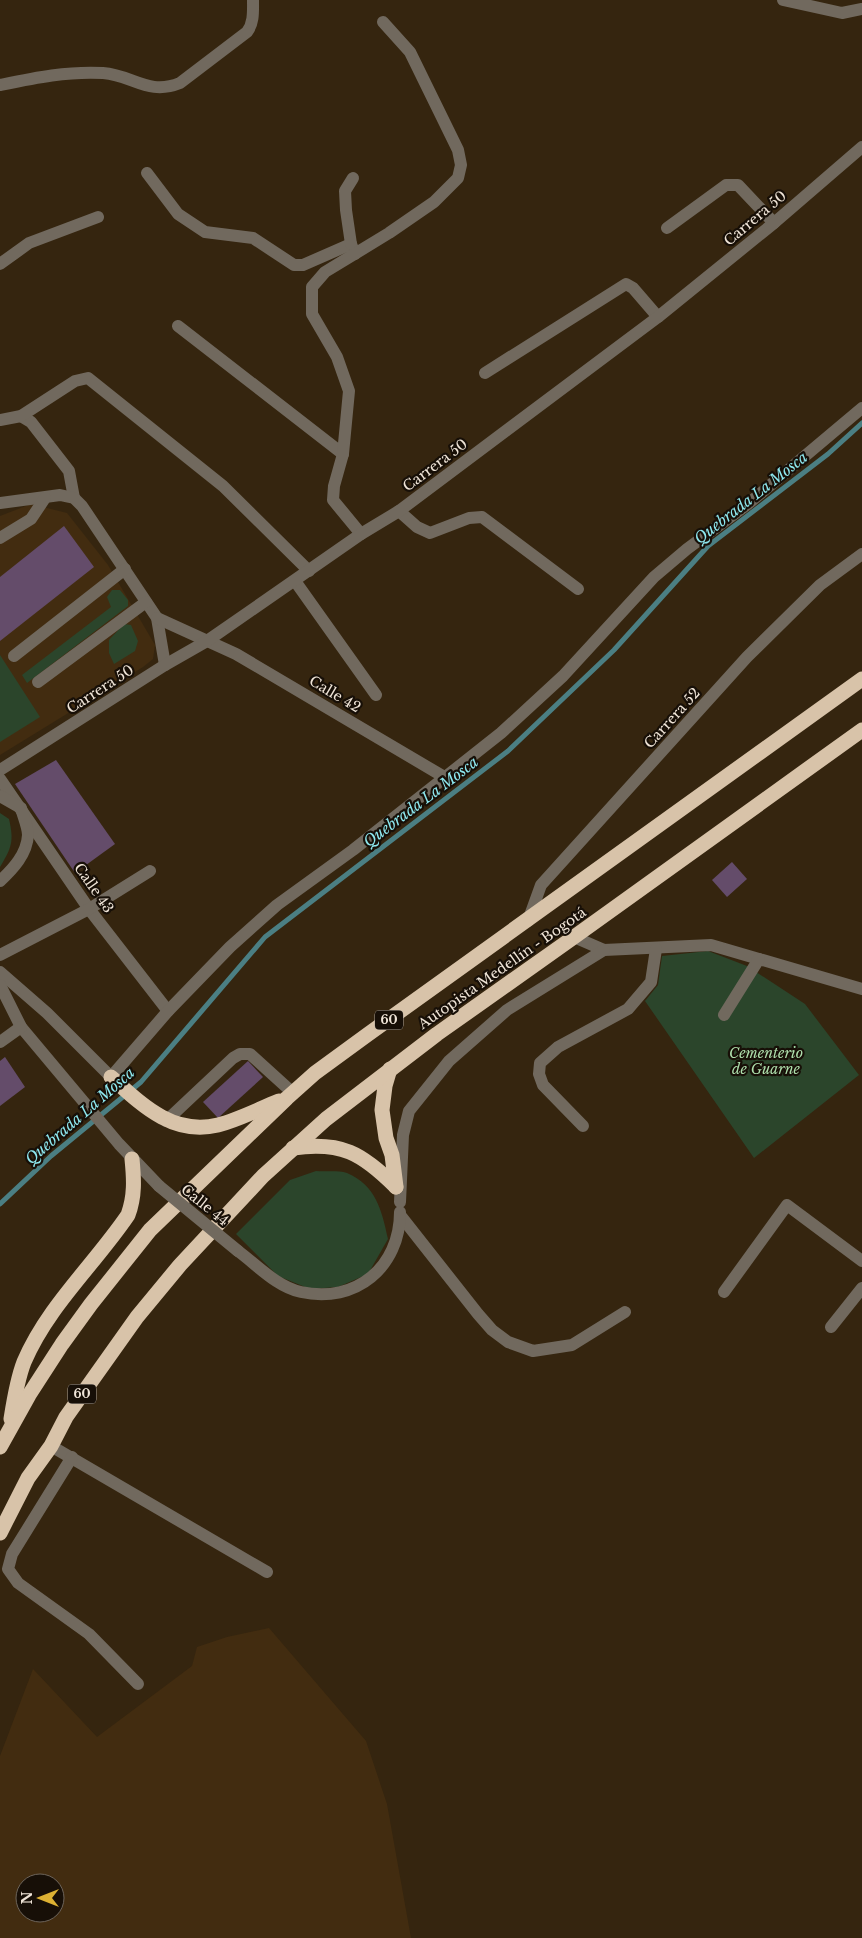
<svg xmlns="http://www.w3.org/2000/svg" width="862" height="1938" font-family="'Libre Baskerville',serif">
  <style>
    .built { fill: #422c10; fill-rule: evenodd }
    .green { fill: #2b452b }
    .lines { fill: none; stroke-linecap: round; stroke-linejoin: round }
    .stream { stroke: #4b7f83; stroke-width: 5 }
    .building { fill: #644c6a }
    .minor { stroke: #71695e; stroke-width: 12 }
    .highway { stroke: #d8c3a9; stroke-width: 15 }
    .minor-bridge { stroke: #71695e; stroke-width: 12 }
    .labels { text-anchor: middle; stroke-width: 4.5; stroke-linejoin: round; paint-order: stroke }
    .shield { fill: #170f07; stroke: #aea499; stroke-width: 1 }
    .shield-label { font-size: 12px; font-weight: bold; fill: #efe4d7 }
    .street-label { font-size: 14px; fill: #efe4d7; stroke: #170f07 }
    .park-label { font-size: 14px; font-style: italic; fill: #aedfac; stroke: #170f07 }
    .water-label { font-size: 15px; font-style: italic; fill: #8ee8ef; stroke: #170f07 }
  </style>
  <rect width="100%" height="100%" fill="#35250f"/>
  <!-- built -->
  <g class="built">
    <path d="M31,504l36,9 41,52 47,80 -2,14 -10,8 -143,88v-239z"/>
    <path d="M269,1628l97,113 21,63 24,134h-411v-182l33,-87 64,68 95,-71 5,-19 30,-10zM25,1883h30v30h-30z"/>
  </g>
  <!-- green -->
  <g class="green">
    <path d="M112,590h8l8,10v6l-101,77 -5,-8 89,-68 -4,-10z"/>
    <path d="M124,624l7,1 7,16 -3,10 -21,13 -5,-11v-13z"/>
    <path d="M0,655l40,62 -40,25z"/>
    <path d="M0,813l9,6c5,22 3,28 -9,48z"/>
    <path d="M708,951l39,15 58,38 54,71 -105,83 -109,-157 13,-16 4,-29z"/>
    <path d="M316,1171c9,1 22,-1 31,2 29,12 35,38 41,66l-20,35 -30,13 -28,2 -32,-13 -42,-42 54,-54z"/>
  </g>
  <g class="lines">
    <!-- stream -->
    <path class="stream" d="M0,1204l51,-48 90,-74 124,-145 243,-186 106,-101 94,-104 120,-92 34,-31"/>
  </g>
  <!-- building -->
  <g class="building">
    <path d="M64,526l30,41 -94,74v-64z"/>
    <path d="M56,760l59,84 -40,29 -60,-89z"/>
    <path d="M732,862l15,17 -20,18 -15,-17z"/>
    <path d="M5,1057l20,30 -25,19v-45z"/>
    <path d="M248,1061l15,16 -45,41 -15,-16z"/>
  </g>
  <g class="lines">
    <!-- minor -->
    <g class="minor">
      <path d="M783,0l59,13 20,-4"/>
      <path d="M0,85c34,-7 67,-14 103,-12 30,2 45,23 77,10l67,-51c7,-9 6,-21 6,-32"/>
      <path d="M147,173l31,41 27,18 48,6 41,27h9l48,-21 4,10"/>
      <path d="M667,228l59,-43h12l36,38"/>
      <path d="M351,244l-5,-34 -1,-19 8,-13"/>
      <path d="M0,264l29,-21 69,-26"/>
      <path d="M178,326l165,128"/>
      <path d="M485,373l141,-89 7,4 25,29"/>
      <path d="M21,416l10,6 38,49 5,27"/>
      <path d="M0,420l21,-4 54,-35 13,-3 135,108 86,85"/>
      <path d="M0,503l60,-8 14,3 8,8 75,112 8,47"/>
      <path d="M399,511l18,16 13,6 39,-15 13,-1 96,72"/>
      <path d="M361,534l-28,-34 1,-14 9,-32 6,-63 -12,-34 -25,-43v-27l13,-15 64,-39 45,-31 24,-24 3,-13 -3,-15 -48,-98 -27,-30"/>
      <path d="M0,538l31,-19 14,-21"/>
      <path d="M295,581l81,114"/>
      <path d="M157,618l79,36 210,124"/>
      <path d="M14,656l111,-87"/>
      <path d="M38,682l108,-80"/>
      <path d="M0,770l165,-105 42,-24 154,-107 38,-23 259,-194 116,-94 88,-76"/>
      <path d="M0,779l89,130 79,102"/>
      <path d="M0,796l21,12c2,8 7,19 7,27 -1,19 -15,34 -28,46"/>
      <path d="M528,921l13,-36 206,-228 73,-72 42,-31"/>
      <path d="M574,937l30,13 107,-5 151,44"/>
      <path d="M0,955l89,-46 61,-38"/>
      <path d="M0,972l47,41 64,64 57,-66 62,-64 47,-42 76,-55 148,-117 62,-57 91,-99 33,-28 61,-45 114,-96"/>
      <path d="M0,985l21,42 98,117 40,42"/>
      <path d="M724,1015l35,-56"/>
      <path d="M0,1042l21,-15"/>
      <path d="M166,1121l67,-63 7,-4h10l43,39"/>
      <path d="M583,1126l-40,-41 -4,-11 1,-11 18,-16 70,-38 23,-27 5,-33"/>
      <path d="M400,1202l3,-67 6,-24 40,-50 58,-51 97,-60"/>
      <path d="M400,1215l78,99 14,16 16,12 25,9 39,-6 53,-33"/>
      <path d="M238,1251c19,14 39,36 63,41 55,12 99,-25 99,-80"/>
      <path d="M724,1292l63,-87 75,56"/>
      <path d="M831,1327l31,-39"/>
      <path d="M51,1446l216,126"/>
      <path d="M72,1457l-60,97 -4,15 10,14 71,51 49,50"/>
    </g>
    <!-- highway -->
    <g class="highway">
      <path d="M390,1069l-5,17 -3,24 4,28 6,17 4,32"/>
      <path d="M111,1077c31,28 62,59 107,48 20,-5 41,-16 61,-24"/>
      <path d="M293,1148c48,-7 69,5 103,39"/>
      <path d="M11,1419c3,-19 6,-39 13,-57 24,-56 70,-97 104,-147 7,-19 6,-36 4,-56"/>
      <path d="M0,1447l29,-52 33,-51 29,-40 59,-74 137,-132 28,-25 52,-38 495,-356"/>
      <path d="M0,1533l28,-55 23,-32 15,-29 71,-100 43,-52 83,-89 63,-57 111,-85 137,-97 288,-207"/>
    </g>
    <!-- minor-bridge -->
    <path class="minor-bridge" d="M159,1186l79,65"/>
  </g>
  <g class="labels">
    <!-- shield labels -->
    <g class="shield">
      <rect x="375" y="1010.5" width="28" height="19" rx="4"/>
      <rect x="68" y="1384.5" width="28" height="19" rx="4"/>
    </g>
    <g class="shield-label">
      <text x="389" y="1024">60</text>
      <text x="82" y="1398">60</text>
    </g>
    <!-- street labels -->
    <g class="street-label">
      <text transform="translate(755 218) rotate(-40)" y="5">Carrera 50</text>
      <text transform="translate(435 465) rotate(-37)" y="5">Carrera 50</text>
      <text transform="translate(100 689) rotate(-33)" y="5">Carrera 50</text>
      <text transform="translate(335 694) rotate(31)" y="5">Calle 42</text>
      <text transform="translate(672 718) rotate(-48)" y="5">Carrera 52</text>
      <text transform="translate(94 888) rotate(55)" y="5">Calle 43</text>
      <text transform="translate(502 968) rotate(-35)" y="5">Autopista Medellín - Bogotá</text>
      <text transform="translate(205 1205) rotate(39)" y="5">Calle 44</text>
    </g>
    <!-- park labels -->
    <g class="park-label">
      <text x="766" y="1058">Cementerio<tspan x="766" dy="16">de Guarne</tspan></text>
    </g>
    <!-- water labels -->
    <g class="water-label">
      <text transform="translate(751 498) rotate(-38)" y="5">Quebrada La Mosca</text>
      <text transform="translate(421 802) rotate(-37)" y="5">Quebrada La Mosca</text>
      <text transform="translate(80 1116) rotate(-41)" y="5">Quebrada La Mosca</text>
    </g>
  </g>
  <!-- north arrow -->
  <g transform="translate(40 1898) rotate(270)"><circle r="24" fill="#170f07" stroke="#6d645a"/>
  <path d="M0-4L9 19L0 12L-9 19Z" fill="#ddb133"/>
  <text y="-8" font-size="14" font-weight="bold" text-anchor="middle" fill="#efe4d7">N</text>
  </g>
</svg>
